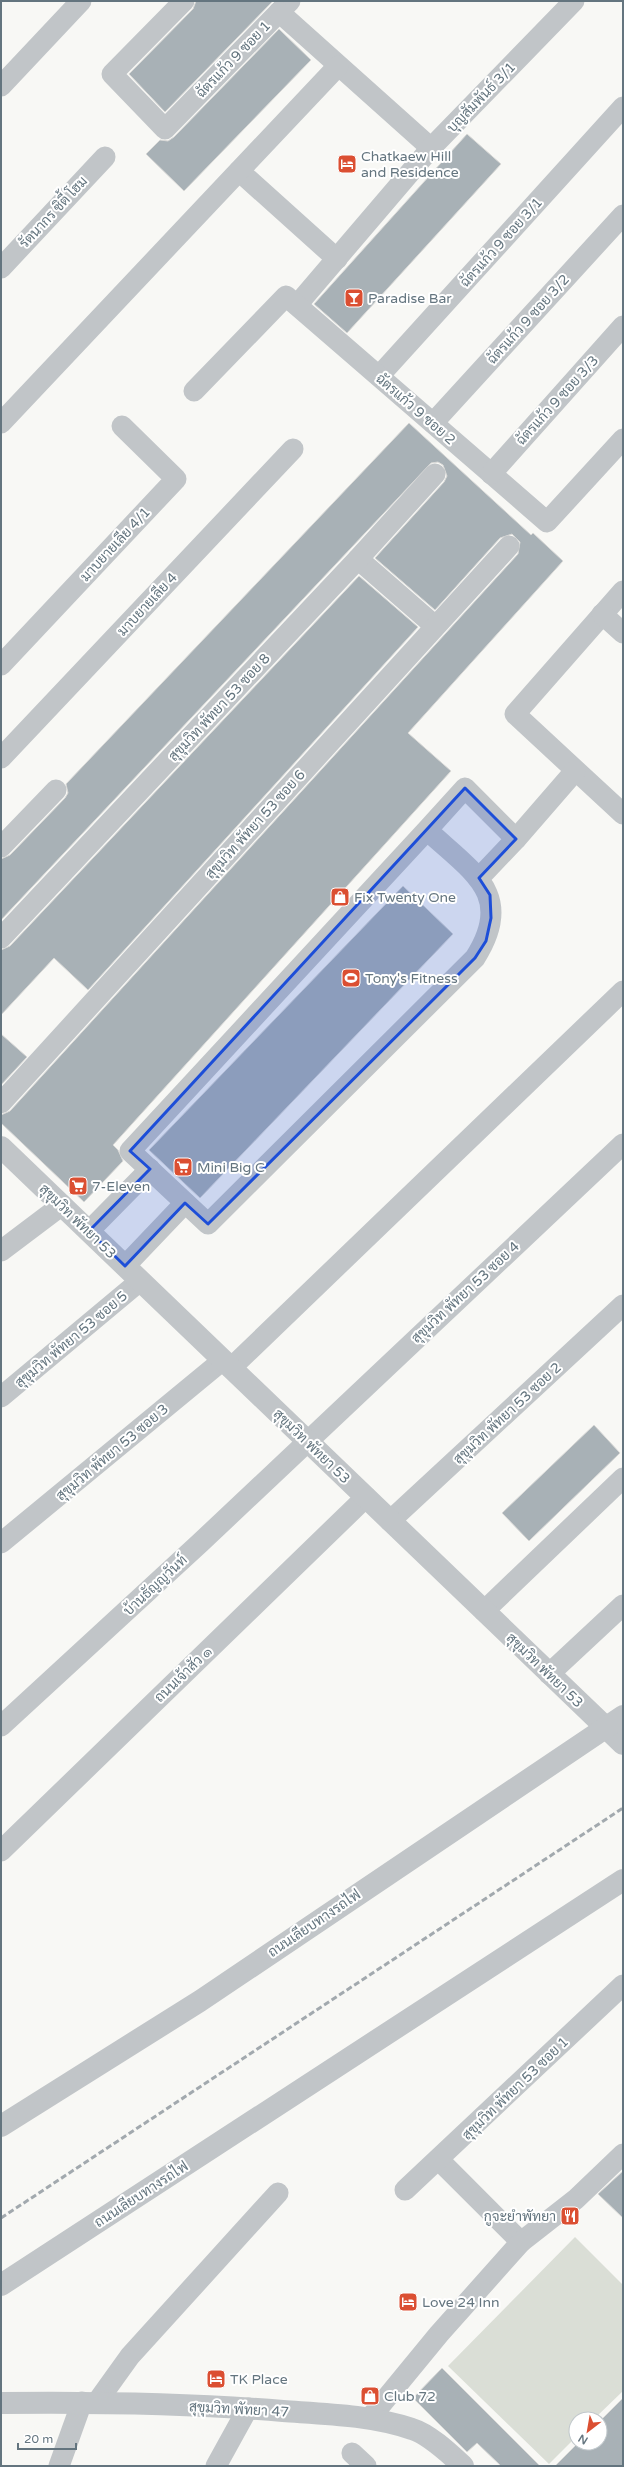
<svg xmlns="http://www.w3.org/2000/svg" width="624" height="2467" font-family="'Varela Round',Sarabun,sans-serif">
  <style>
    .green { fill: #daded6 }
    .building { fill: #a8b1b6; stroke: #d9d9d7 }
    .lines { fill: none; stroke-linecap: round; stroke-linejoin: round }
    .minor { stroke: #c1c5c8; stroke-width: 21 }
    .tertiary { stroke: #c1c5c8; stroke-width: 22 }
    .rail { stroke: #a2a9ae; stroke-width: 3; stroke-dasharray: 6 3; stroke-linecap: butt }
    .marked { fill: #1d4ed8; fill-opacity: 0.2; stroke: #1d4ed8; stroke-width: 3; stroke-linejoin: round }
    .labels { text-anchor: middle; stroke-width: 4; stroke-linejoin: round; paint-order: stroke }
    .street-label { font-size: 14px; fill: #64757f; stroke: #fff }
    .poi-label { font-size: 14px; fill: #64757f; stroke: #fff; text-anchor: start }
  </style>
  <rect width="100%" height="100%" fill="#f8f8f5"/>
  <!-- green -->
  <path class="green" d="M575,2237l48,48v106l-29,28h-18v18l-27,27 -101,-98z"/>
  <!-- building -->
  <g class="building">
    <path d="M196,1h77l-108,111 -36,-38 64,-65z"/>
    <path d="M279,29l32,31 -127,131 -38,-37 14,-14 8,1 6,-4z"/>
    <path d="M467,134l34,30 -154,169 -33,-29z"/>
    <path d="M409,423l122,112 2,-2 30,28 -155,172 43,38 -338,374 5,5 5,11 -39,41 -83,-79v-8l9,-4 508,-557 2,-12 -8,-8 -12,4 -65,72 -60,-52 69,-76 3,-6 -4,-11 -5,-3 -7,1 -430,457v-61l9,-4 55,-57 3,-5 -2,-9z"/>
    <path d="M359,576l59,51 -330,363 -34,-32 -53,57v-65l9,-4z"/>
    <path d="M403,886l50,48 -253,264 -51,-48z"/>
    <path d="M1,1034l26,23 -26,28z"/>
    <path d="M594,1425l26,28 -91,88 -27,-28z"/>
    <path d="M623,2171v47l-25,-24z"/>
    <path d="M442,2368l98,98h-39l-24,-23 -10,9 -54,-54z"/>
    <path d="M623,2398v68h-68l23,-23h22v-22z"/>
  </g>
  <g class="lines">
    <!-- minor -->
    <g class="minor">
      <path d="M184,1l-72,73 53,55 125,-128"/>
      <path d="M279,12l152,136"/>
      <path d="M1,86l80,-85"/>
      <path d="M239,171l98,88"/>
      <path d="M1,268l104,-111"/>
      <path d="M297,305l134,-157 143,-147"/>
      <path d="M379,376l244,-269"/>
      <path d="M194,391l92,-95 261,226 76,-83"/>
      <path d="M1,423l337,-357"/>
      <path d="M433,423l190,-208"/>
      <path d="M491,474l132,-148"/>
      <path d="M358,559l77,67"/>
      <path d="M623,591l-108,123 108,100"/>
      <path d="M602,614l21,19"/>
      <path d="M1,665l175,-186 -54,-53"/>
      <path d="M1,758l292,-309"/>
      <path d="M427,830c44,41 89,64 48,128l-267,266 -78,-73 297,-321 38,-42 51,51 -37,39"/>
      <path d="M516,839l59,-68"/>
      <path d="M1,847l55,-57"/>
      <path d="M1,938l357,-379 77,-85"/>
      <path d="M1,1103l508,-557"/>
      <path d="M89,1231l61,-62"/>
      <path d="M1,1251l61,-46"/>
      <path d="M125,1266l60,-63"/>
      <path d="M231,1368l392,-377"/>
      <path d="M1,1397l139,-116"/>
      <path d="M390,1521l233,-216"/>
      <path d="M1,1543l222,-183"/>
      <path d="M484,1611l139,-133"/>
      <path d="M549,1674l74,-69"/>
      <path d="M1,1726l199,-183 423,-399"/>
      <path d="M1,1851l365,-354"/>
      <path d="M439,2160l82,82"/>
      <path d="M405,2190l218,-205"/>
      <path d="M97,2402l33,-46 148,-163"/>
      <path d="M370,2418l69,-84 82,-92 55,-43 47,-45"/>
      <path d="M352,2453l14,13"/>
      <path d="M59,2466l23,-64"/>
      <path d="M216,2466l32,-58"/>
    </g>
    <!-- tertiary -->
    <g class="tertiary">
      <path d="M1,1147l622,597"/>
      <path d="M1,2126l199,-125 423,-285"/>
      <path d="M1,2285l622,-405"/>
      <path d="M1,2403c94,-1 188,0 282,8 43,3 87,4 129,18 17,5 38,25 51,37"/>
    </g>
    <!-- rail -->
    <path class="rail" d="M1,2218l622,-410"/>
  </g>
  <!-- marked area -->
  <path class="marked" d="M465,788l51,51 -37,39 11,17 1,23 -5,23 -11,17 -267,266 -23,-21 -60,63 -36,-35 61,-62 -20,-18z"/>
  <!-- icons -->
  <defs>
    <g id="hotel-square" transform="scale(1)"><rect x="-9" y="-9" width="18" height="18" rx="4" fill="#db4f32" stroke="#fff"/><path d="M-6-4.5h1.5V1H6V5H4.5V3h-9V5H-6ZM-4 0a1.8 1.8 0 1 1 3.6 0ZM.5 0V-2.5h3Q6-2.5 6 0Z" fill="#fff"/></g>
    <g id="bar-square" transform="scale(1)"><rect x="-9" y="-9" width="18" height="18" rx="4" fill="#db4f32" stroke="#fff"/><path d="M-6-5H6L.8 .8V4.5H3.5V6h-7V4.5H-.8V.8Z" fill="#fff"/></g>
    <g id="shop-square" transform="scale(1)"><rect x="-9" y="-9" width="18" height="18" rx="4" fill="#db4f32" stroke="#fff"/><path d="M-5-2.5h2.3a2.7 3.5 0 0 1 5.4 0H5L5.5 6h-11ZM-1.5-2.5h3a1.5 2.3 0 0 0-3 0Z" fill="#fff"/></g>
    <g id="stadium-square" transform="scale(1)"><rect x="-9" y="-9" width="18" height="18" rx="4" fill="#db4f32" stroke="#fff"/><path d="M0-5a6.5 5 0 1 0 0 10a6.5 5 0 1 0 0-10ZM-3.5-1.8h7v3.6h-7Z" fill="#fff"/></g>
    <g id="supermarket-square" transform="scale(1)"><rect x="-9" y="-9" width="18" height="18" rx="4" fill="#db4f32" stroke="#fff"/><path d="M-6-5.5h2.5l.6 2H6L4.5 2H-2.5L-4.4-4H-6ZM-1.5 3.2a1.3 1.3 0 1 0 .1 0ZM3 3.2a1.3 1.3 0 1 0 .1 0Z" fill="#fff"/></g>
    <g id="restaurant-square" transform="scale(1)"><rect x="-9" y="-9" width="18" height="18" rx="4" fill="#db4f32" stroke="#fff"/><path d="M-5-6h1v4h1v-4h1v4h1v-4h1v5L-1.5 .5V6h-2V.5L-5-1ZM5-6V6H3V1.5H1.5Q1.5-4 5-6Z" fill="#fff"/></g>
  </defs>
  <g fill-rule="evenodd">
    <use href="#hotel-square" x="347" y="164"/>
    <use href="#bar-square" x="354" y="298"/>
    <use href="#shop-square" x="340" y="897"/>
    <use href="#stadium-square" x="351" y="978"/>
    <use href="#supermarket-square" x="183" y="1167"/>
    <use href="#supermarket-square" x="78" y="1186"/>
    <use href="#restaurant-square" x="570" y="2216"/>
    <use href="#hotel-square" x="408" y="2302"/>
    <use href="#hotel-square" x="216" y="2379"/>
    <use href="#shop-square" x="370" y="2396"/>
  </g>
  <g class="labels">
    <!-- street labels -->
    <g class="street-label">
      <text transform="translate(233 59) rotate(-46)" y="5">ฉัตรแก้ว 9 ซอย 1</text>
      <text transform="translate(481 97) rotate(-46)" y="5">บุญสัมพันธ์ 3/1</text>
      <text transform="translate(53 212) rotate(-47)" y="5">รัตนากร ซิตี้ โฮม</text>
      <text transform="translate(501 242) rotate(-48)" y="5">ฉัตรแก้ว 9 ซอย 3/1</text>
      <text transform="translate(528 319) rotate(-48)" y="5">ฉัตรแก้ว 9 ซอย 3/2</text>
      <text transform="translate(557 400) rotate(-48)" y="5">ฉัตรแก้ว 9 ซอย 3/3</text>
      <text transform="translate(416 409) rotate(41)" y="5">ฉัตรแก้ว 9 ซอย 2</text>
      <text transform="translate(115 544) rotate(-47)" y="5">มาบยายเลีย 4/1</text>
      <text transform="translate(147 604) rotate(-47)" y="5">มาบยายเลีย 4</text>
      <text transform="translate(219 707) rotate(-47)" y="5">สุขุมวิท พัทยา 53 ซอย 8</text>
      <text transform="translate(255 824) rotate(-48)" y="5">สุขุมวิท พัทยา 53 ซอย 6</text>
      <text transform="translate(78 1221) rotate(44)" y="5">สุขุมวิท พัทยา 53</text>
      <text transform="translate(465 1292) rotate(-43)" y="5">สุขุมวิท พัทยา 53 ซอย 4</text>
      <text transform="translate(71 1339) rotate(-40)" y="5">สุขุมวิท พัทยา 53 ซอย 5</text>
      <text transform="translate(507 1413) rotate(-43)" y="5">สุขุมวิท พัทยา 53 ซอย 2</text>
      <text transform="translate(312 1446) rotate(44)" y="5">สุขุมวิท พัทยา 53</text>
      <text transform="translate(112 1452) rotate(-40)" y="5">สุขุมวิท พัทยา 53 ซอย 3</text>
      <text transform="translate(155 1585) rotate(-43)" y="5">บ้านธัญญวันท์</text>
      <text transform="translate(545 1670) rotate(44)" y="5">สุขุมวิท พัทยา 53</text>
      <text transform="translate(183 1674) rotate(-44)" y="5">ถนนเจ้าสัว ๑</text>
      <text transform="translate(314 1923) rotate(-34)" y="5">ถนนเลียบทางรถไฟ</text>
      <text transform="translate(515 2088) rotate(-44)" y="5">สุขุมวิท พัทยา 53 ซอย 1</text>
      <text transform="translate(141 2194) rotate(-33)" y="5">ถนนเลียบทางรถไฟ</text>
      <text transform="translate(239 2409) rotate(3)" y="5">สุขุมวิท พัทยา 47</text>
    </g>
    <!-- poi labels -->
    <g class="poi-label">
      <text x="361" y="161">Chatkaew Hill<tspan x="361" dy="16">and Residence</tspan></text>
      <text x="368" y="303">Paradise Bar</text>
      <text x="354" y="902">Fix Twenty One</text>
      <text x="365" y="983">Tony's Fitness</text>
      <text x="197" y="1172">Mini Big C</text>
      <text x="92" y="1191">7-Eleven</text>
      <text x="556" y="2221" text-anchor="end">กูจะยำพัทยา</text>
      <text x="422" y="2307">Love 24 Inn</text>
      <text x="230" y="2384">TK Place</text>
      <text x="384" y="2401">Club 72</text>
    </g>
  </g>
  <!-- border -->
  <rect width="624" height="2467" fill="none" stroke="#64757f" stroke-width="4"/>
  <!-- north arrow -->
  <g transform="translate(588 2431) rotate(211)"><circle r="19" fill="#ffffff" stroke="#c1c8cc"/>
  <path d="M0-3L7 15L0 10L-7 15Z" fill="#db4f32"/>
  <text y="-6" font-size="11" font-weight="bold" text-anchor="middle" fill="#64757f">N</text>
  </g>
  <!-- scale -->
  <path d="M18 2443v6h58v-6" fill="none" stroke="#64757f" stroke-width="2"/>
  <text x="24" y="2443" font-size="12" fill="#64757f" stroke="#ffffff" stroke-width="3" paint-order="stroke">20 m</text>
</svg>
